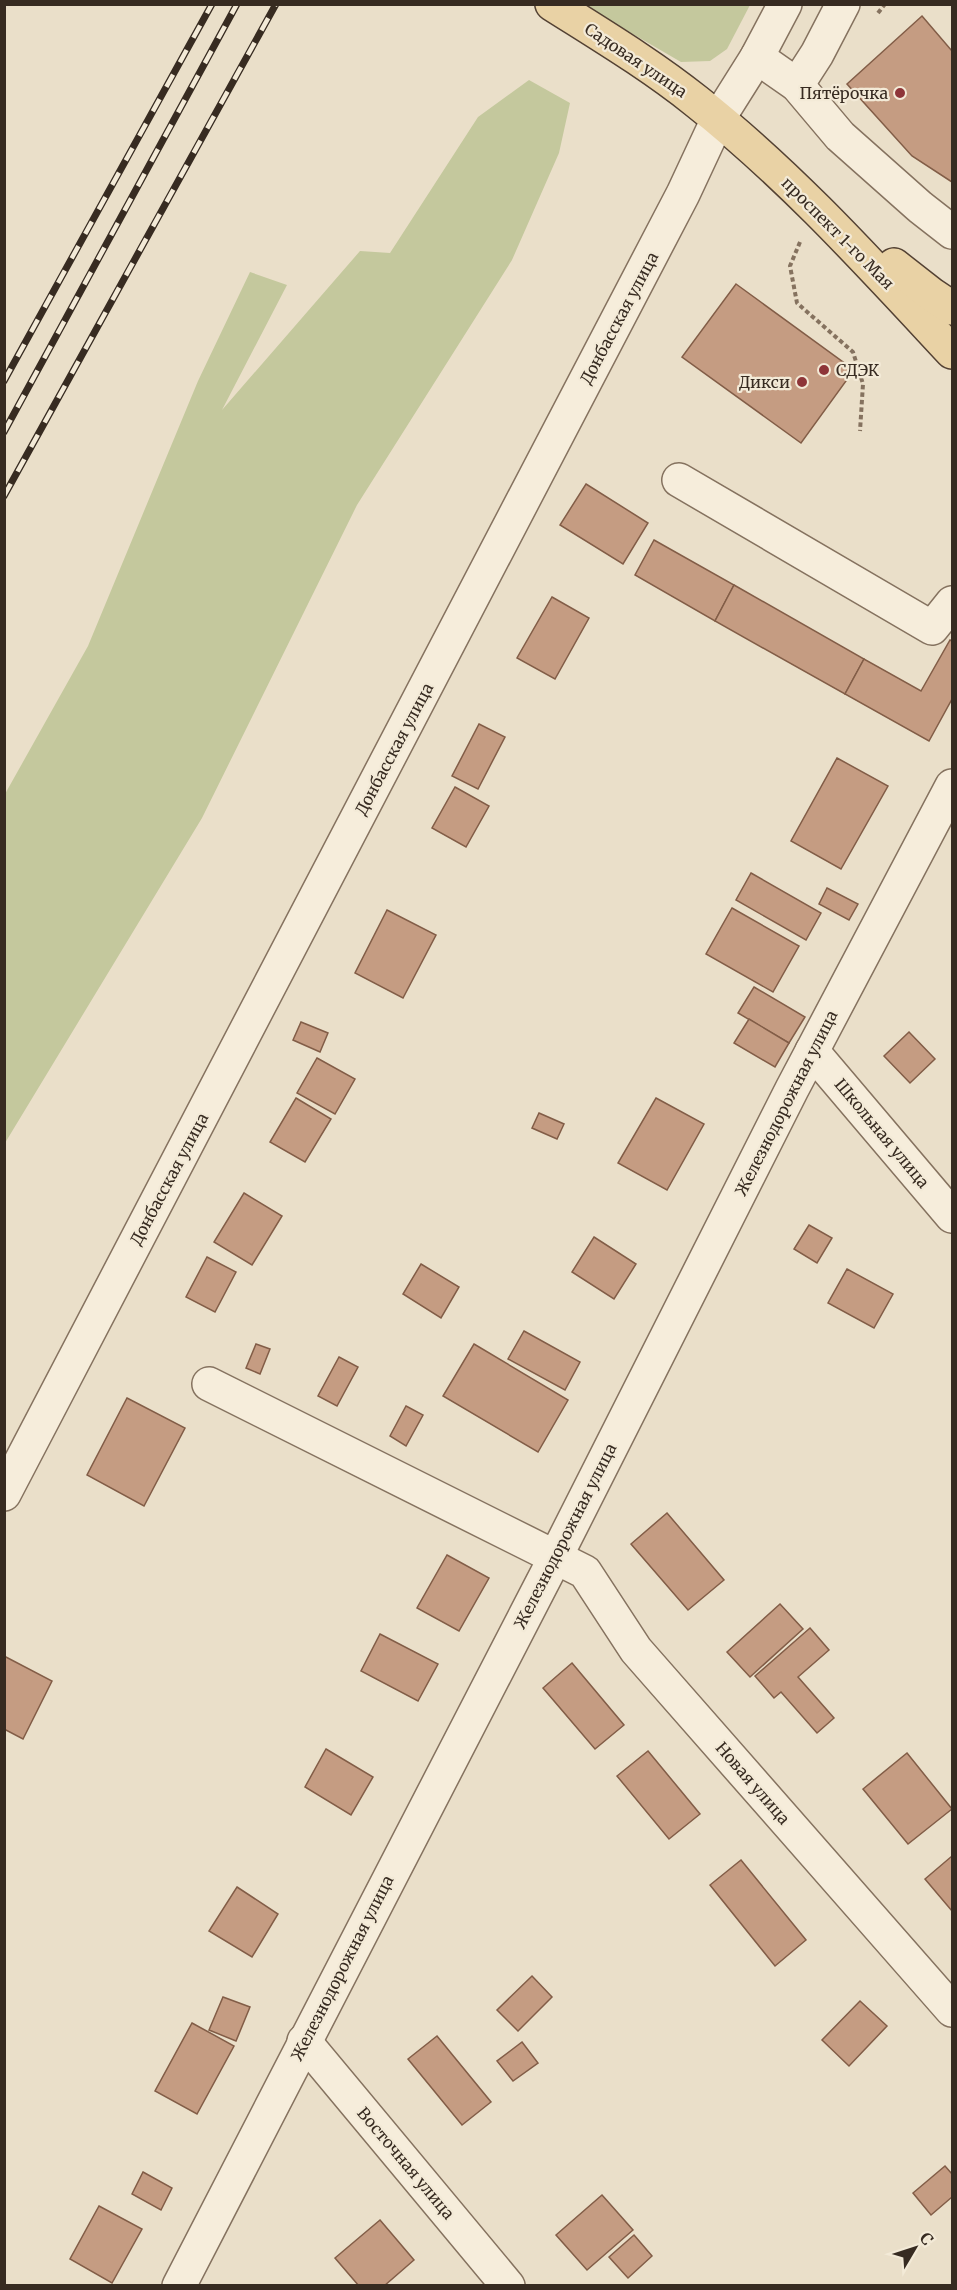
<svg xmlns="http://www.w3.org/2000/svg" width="957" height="2290" font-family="Merriweather,serif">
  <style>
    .green { fill: #c4c89d }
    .building { fill: #c59c82; stroke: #825d47; stroke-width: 1.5 }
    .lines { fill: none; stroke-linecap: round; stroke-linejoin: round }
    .minor-casing { stroke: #85725f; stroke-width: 36 }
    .major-casing { stroke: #534133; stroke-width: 36 }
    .path { stroke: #85725f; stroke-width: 4; stroke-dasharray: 4.5 3; stroke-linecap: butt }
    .minor { stroke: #f6eddb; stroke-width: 33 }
    .major { stroke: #e9d2a5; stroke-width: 33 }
    .rail-casing { stroke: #372b21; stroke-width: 7 }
    .rail { stroke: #f3ead7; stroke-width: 4.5; stroke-dasharray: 14; stroke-linecap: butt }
    .poi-dot { fill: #8e3538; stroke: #f3ead7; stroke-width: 2 }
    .labels { text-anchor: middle; stroke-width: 4.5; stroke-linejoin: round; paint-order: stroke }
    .street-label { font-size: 16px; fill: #372b21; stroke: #f3ead7 }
    .poi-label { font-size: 16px; fill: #372b21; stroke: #f3ead7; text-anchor: end }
  </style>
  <rect width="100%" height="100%" fill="#eadfc9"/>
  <!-- green -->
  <g class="green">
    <path d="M583,5h167l-23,44 -17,12 -29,1z"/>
    <path d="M529,80l41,23 -11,50 -47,107 -155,245 -155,313 -197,325v-349l83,-148 110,-265 52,-109 37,13 -65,125 138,-159 30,2 88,-136z"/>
  </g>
  <!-- building -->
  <g class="building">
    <path d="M922,16l30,35v131l-40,-26 -65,-72z"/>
    <path d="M736,284l118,86 -53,73 -119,-86z"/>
    <path d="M586,484l62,39 -25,41 -63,-39z"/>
    <path d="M654,540l80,45 -19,36 -80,-46z"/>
    <path d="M734,585l130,74 -19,35 -130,-73z"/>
    <path d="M552,597l37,21 -34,61 -38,-21z"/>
    <path d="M950,640l2,1v58l-23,42 -84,-47 19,-35 57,32z"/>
    <path d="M479,724l26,13 -27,52 -26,-13z"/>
    <path d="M837,758l51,28 -47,83 -50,-28z"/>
    <path d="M455,787l34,19 -23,41 -34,-19z"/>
    <path d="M751,873l70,40 -15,27 -70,-40z"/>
    <path d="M827,888l31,16 -9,16 -30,-16z"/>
    <path d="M732,908l67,38 -26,46 -67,-38z"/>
    <path d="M387,910l49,25 -33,63 -48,-25z"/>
    <path d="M754,987l51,30 -16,26 -51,-30z"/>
    <path d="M749,1019l40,24 -14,24 -41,-24z"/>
    <path d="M301,1022l27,11 -8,19 -27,-12z"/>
    <path d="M909,1032l26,27 -25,24 -26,-27z"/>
    <path d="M317,1058l38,21 -20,35 -38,-21z"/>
    <path d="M296,1098l35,21 -26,43 -35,-20z"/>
    <path d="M656,1098l48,26 -37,66 -49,-27z"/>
    <path d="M539,1113l25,11 -7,15 -25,-11z"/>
    <path d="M244,1193l38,23 -30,49 -38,-23z"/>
    <path d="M809,1225l23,13 -15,25 -23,-14z"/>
    <path d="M594,1237l42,27 -22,35 -42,-27z"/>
    <path d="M207,1257l29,15 -21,40 -29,-15z"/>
    <path d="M421,1264l38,23 -18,31 -38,-24z"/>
    <path d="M847,1269l46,25 -19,34 -46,-25z"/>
    <path d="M524,1331l56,31 -15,28 -57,-31z"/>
    <path d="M256,1344l14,5 -10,25 -14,-6z"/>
    <path d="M474,1344l94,56 -30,52 -95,-56z"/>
    <path d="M339,1357l19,10 -21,39 -19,-10z"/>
    <path d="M127,1398l58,30 -41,78 -57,-31z"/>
    <path d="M406,1406l17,9 -17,31 -16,-10z"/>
    <path d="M667,1513l57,67 -36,30 -57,-66z"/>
    <path d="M447,1555l42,23 -30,53 -42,-23z"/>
    <path d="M780,1604l23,25 -53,48 -23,-25z"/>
    <path d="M810,1628l19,22 -31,27 36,41 -17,15 -36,-41 -7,6 -19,-22z"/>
    <path d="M380,1634l58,30 -20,37 -57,-30z"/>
    <path d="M4,1656l48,25 -29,58 -19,-10z"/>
    <path d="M572,1663l52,62 -29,24 -52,-61z"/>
    <path d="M326,1749l47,28 -22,38 -46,-28z"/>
    <path d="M648,1751l52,63 -31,25 -52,-63z"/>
    <path d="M907,1753l45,56 -44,35 -45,-55z"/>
    <path d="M952,1856v55l-27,-32z"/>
    <path d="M741,1860l65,80 -31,26 -65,-81z"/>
    <path d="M237,1887l41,27 -26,43 -43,-26z"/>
    <path d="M532,1976l20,21 -34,34 -21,-21z"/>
    <path d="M223,1997l27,10 -14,34 -27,-11z"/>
    <path d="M860,2001l27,25 -38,40 -27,-26z"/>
    <path d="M192,2023l42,23 -37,68 -42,-23z"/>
    <path d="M437,2036l54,66 -29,23 -54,-66z"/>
    <path d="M522,2042l16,21 -25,18 -16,-20z"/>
    <path d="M945,2166l7,8v23l-21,18 -18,-22z"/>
    <path d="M143,2172l29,16 -11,22 -29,-16z"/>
    <path d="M602,2195l31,35 -46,40 -31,-35z"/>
    <path d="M99,2206l43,23 -30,54 -42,-24z"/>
    <path d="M380,2220l34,40 -30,26h-25l-24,-28z"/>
    <path d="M634,2235l18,21 -24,22 -19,-21z"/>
  </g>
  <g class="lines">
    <!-- minor casing -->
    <g class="minor-casing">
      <g id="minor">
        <path d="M757,57l40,28 43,51 80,71 32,25"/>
        <path d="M797,85l20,-31 26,-50"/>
        <path d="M679,480l253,148 20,-25"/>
        <path d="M812,1051l140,165"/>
        <path d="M209,1384l376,188 51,78 316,360"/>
        <path d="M4,1494l679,-1300 35,-75 39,-62 28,-53"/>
        <path d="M304,2041l204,245"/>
        <path d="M179,2286l376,-728 237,-469 160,-303"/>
      </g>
    </g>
    <!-- major casing -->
    <g class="major-casing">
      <g id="major">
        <path d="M552,4c49,31 99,61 144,97 94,74 175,164 256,251"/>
        <path d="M894,265l37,29 21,14"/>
      </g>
    </g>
    <!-- path -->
    <g class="path">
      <path d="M878,13l7,-9"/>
      <path d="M800,242l-10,24 7,37 56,49 10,32 -3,47"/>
    </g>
    <!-- minor -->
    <use href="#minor" class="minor"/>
    <!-- major -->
    <use href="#major" class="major"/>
    <!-- rail casing -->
    <g class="rail-casing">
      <g id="rail">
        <path d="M4,381l208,-377"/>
        <path d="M4,432l233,-428"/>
        <path d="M4,496l272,-492"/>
      </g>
    </g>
    <!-- rail -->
    <use href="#rail" class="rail"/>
  </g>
  <!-- markers -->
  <g class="poi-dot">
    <circle cx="900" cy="93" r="6"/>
    <circle cx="824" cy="370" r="6"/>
    <circle cx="802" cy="382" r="6"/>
  </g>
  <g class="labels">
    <!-- street labels -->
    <g class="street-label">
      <text transform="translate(636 60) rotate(34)" y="6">Садовая улица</text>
      <text transform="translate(838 233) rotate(45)" y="6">проспект 1-го Мая</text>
      <text transform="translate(619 318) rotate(-62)" y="6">Донбасская улица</text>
      <text transform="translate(394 749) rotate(-62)" y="6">Донбасская улица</text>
      <text transform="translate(786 1103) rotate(-63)" y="6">Железнодорожная улица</text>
      <text transform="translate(882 1133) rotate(50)" y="6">Школьная улица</text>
      <text transform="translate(169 1179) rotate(-62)" y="6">Донбасская улица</text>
      <text transform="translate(565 1536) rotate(-63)" y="6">Железнодорожная улица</text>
      <text transform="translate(753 1783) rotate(49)" y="6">Новая улица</text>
      <text transform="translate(342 1968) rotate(-63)" y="6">Железнодорожная улица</text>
      <text transform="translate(406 2163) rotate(50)" y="6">Восточная улица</text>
    </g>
    <!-- poi labels -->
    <g class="poi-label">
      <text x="888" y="99">Пятёрочка</text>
      <text x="836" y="376" text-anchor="start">СДЭК</text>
      <text x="790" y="388">Дикси</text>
    </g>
  </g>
  <!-- border -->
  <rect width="957" height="2290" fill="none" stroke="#372b21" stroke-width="12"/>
  <!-- north arrow -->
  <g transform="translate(915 2248) rotate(51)" stroke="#f3ead7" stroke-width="4.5" paint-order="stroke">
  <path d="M0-4.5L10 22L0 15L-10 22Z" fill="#372b21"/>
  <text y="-9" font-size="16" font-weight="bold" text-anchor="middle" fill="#372b21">С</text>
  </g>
</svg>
